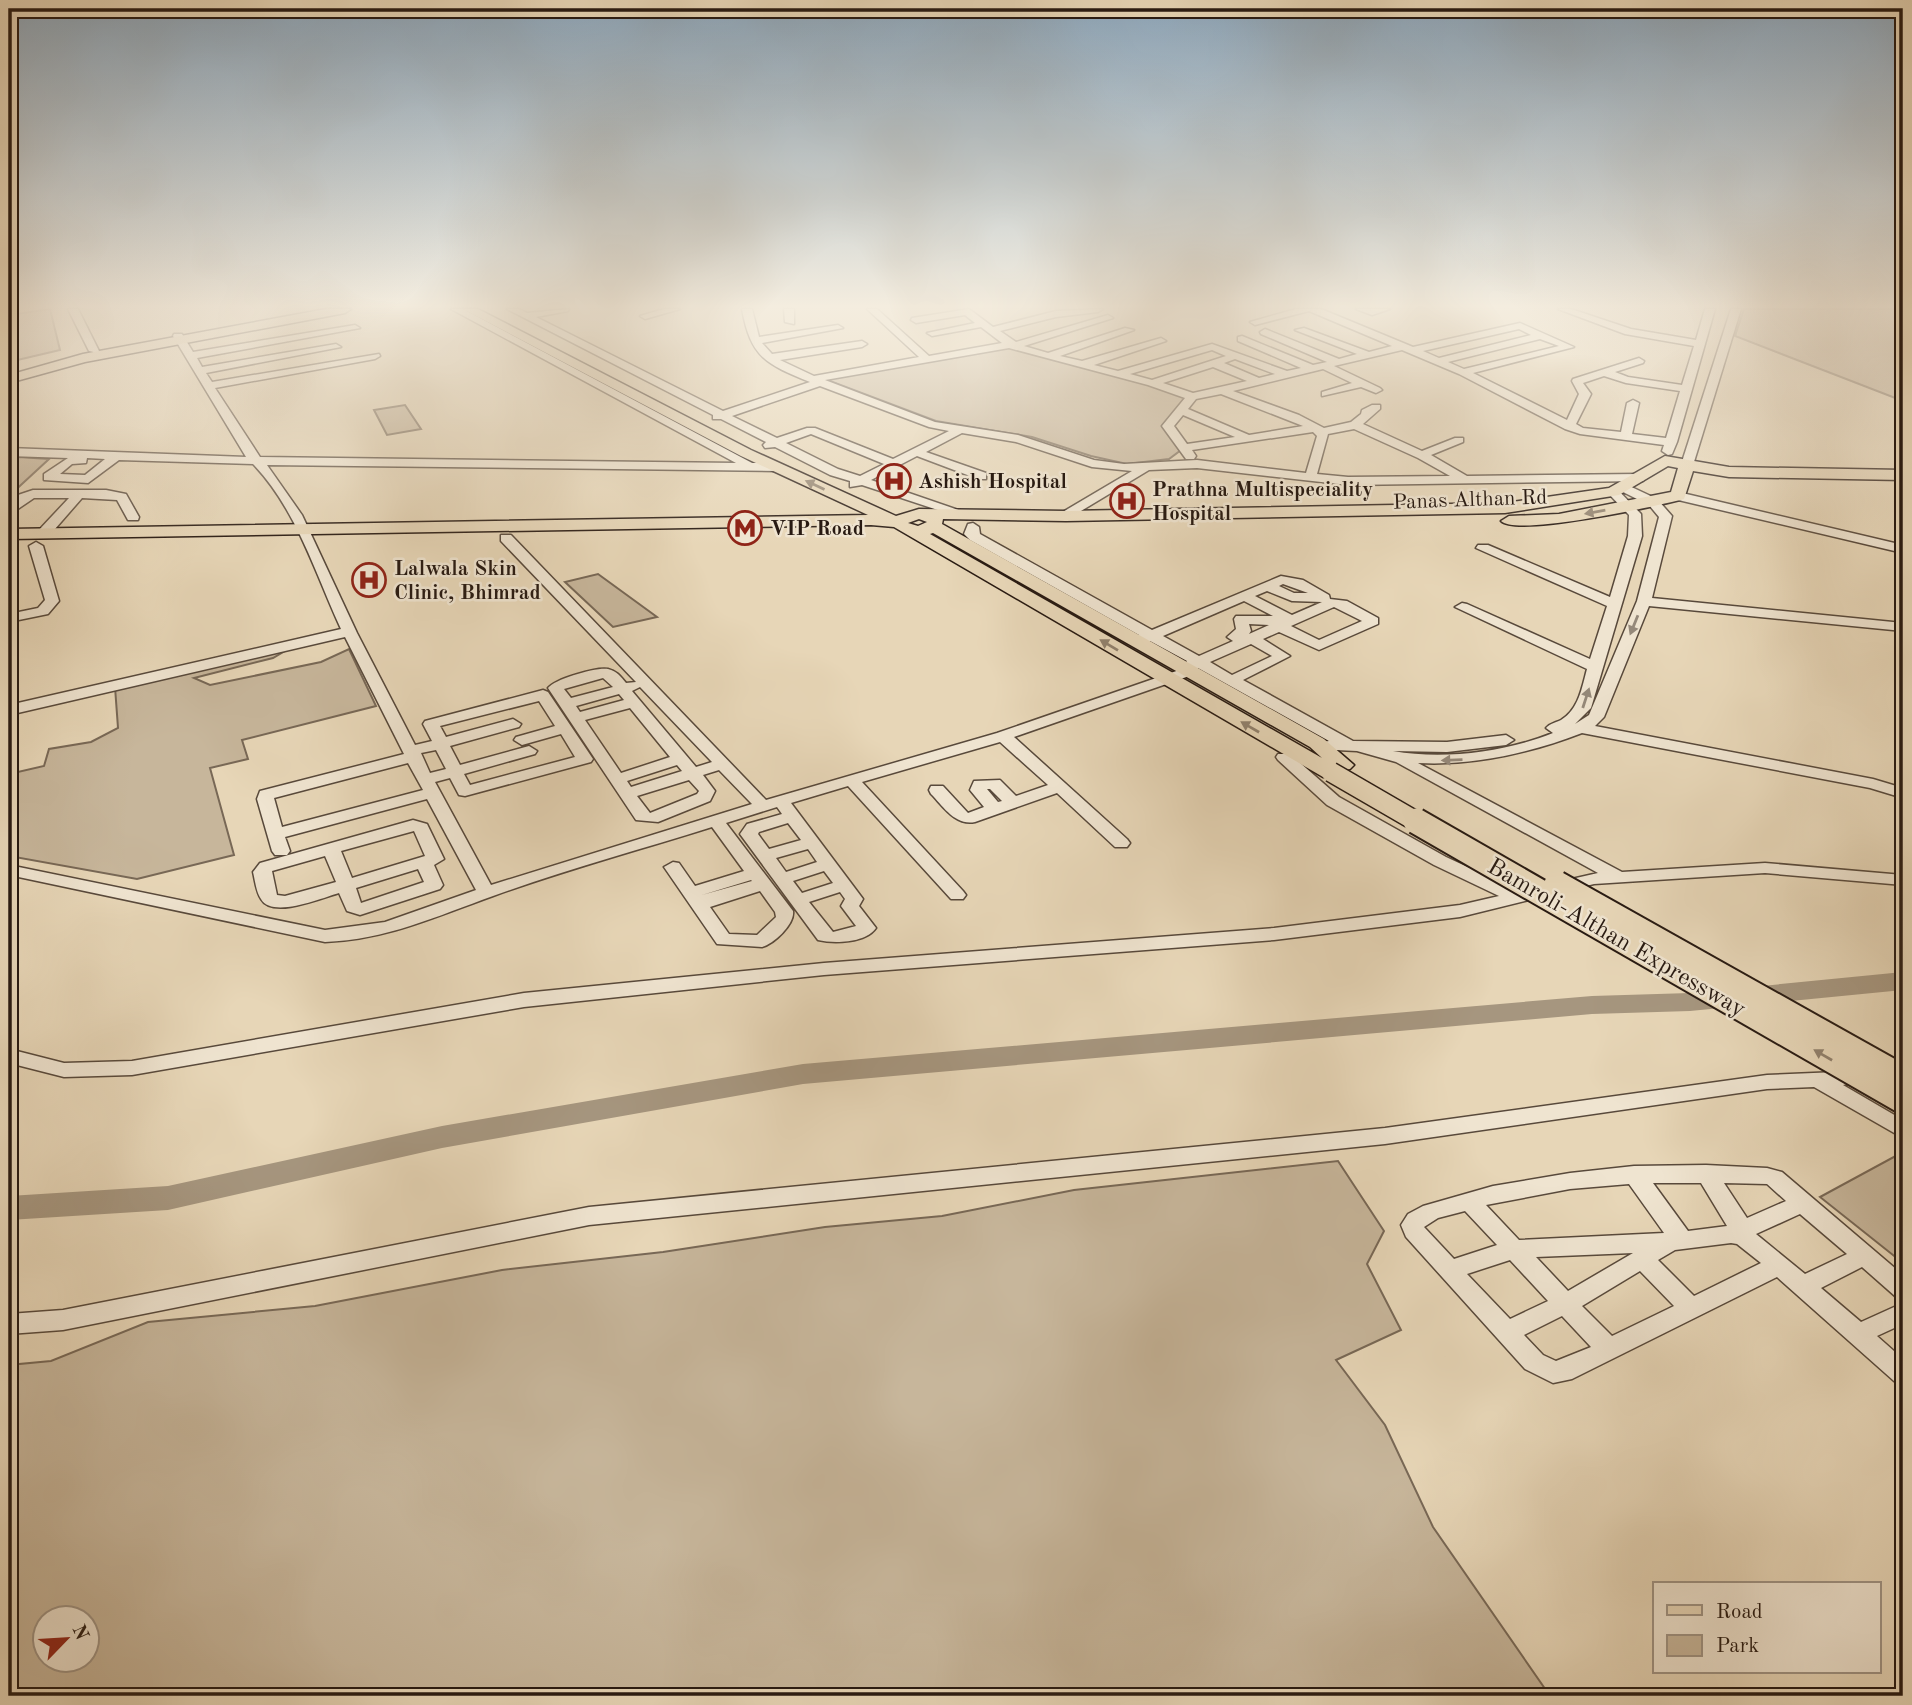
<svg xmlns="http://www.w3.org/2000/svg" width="1912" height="1705" font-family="'Old Standard TT',serif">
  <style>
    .green { fill: #c7b69b; stroke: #786856; stroke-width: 2; fill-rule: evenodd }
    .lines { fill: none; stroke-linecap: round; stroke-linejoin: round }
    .river { fill: #a6967f; fill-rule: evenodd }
    .minor-casing { stroke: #58493b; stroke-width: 3 }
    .major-casing { stroke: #281a12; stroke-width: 3 }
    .minor { fill: #efe4d0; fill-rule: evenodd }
    .major { fill: #e7d6b7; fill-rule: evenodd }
    .major-bridge-far1-casing { stroke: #281a12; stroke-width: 22; stroke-linecap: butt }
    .major-bridge-casing { stroke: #281a12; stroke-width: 29; stroke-linecap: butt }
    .major-bridge-far1 { stroke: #e7d6b7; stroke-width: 19 }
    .major-bridge { stroke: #e7d6b7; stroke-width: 25 }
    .oneway { fill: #91816d }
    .oneway2 { fill: #95897a }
    .labels { text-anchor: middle; stroke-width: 5; stroke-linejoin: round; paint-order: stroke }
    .far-poi-label { font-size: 21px; font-weight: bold; fill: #281a12; stroke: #efe4d0; text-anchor: start }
    .far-street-label { font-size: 21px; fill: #281a12; stroke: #efe4d0 }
    .street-label { font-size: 24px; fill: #281a12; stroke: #efe4d0 }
  </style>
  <rect width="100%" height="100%" fill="#e7d6b7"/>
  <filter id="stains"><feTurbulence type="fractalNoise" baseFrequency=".00286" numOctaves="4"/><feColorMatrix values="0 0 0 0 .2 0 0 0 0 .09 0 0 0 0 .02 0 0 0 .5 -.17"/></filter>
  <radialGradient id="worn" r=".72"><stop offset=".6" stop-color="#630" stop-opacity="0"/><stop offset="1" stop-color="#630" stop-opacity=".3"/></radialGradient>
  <!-- green -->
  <g class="green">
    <path d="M50,309l10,41 -51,12v-47z"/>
    <path d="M1744,309h159v92l-168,-65z"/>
    <path d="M1012,344l180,53 -27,29 20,21 -16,12 -42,5 -36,-8 -59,-19 -96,-16 -114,-43z"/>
    <path d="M405,405l16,24 -34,6 -13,-25z"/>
    <path d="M18,457l31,2 -40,37v-31z"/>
    <path d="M598,574l59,43 -44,10 -48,-45z"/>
    <path d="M290,648l-17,10 -79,20 16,7 111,-23 28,-13 27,57 -134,34 6,19 -38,9 24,87 -97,24 -128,-23v-82l35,-8 5,-17 42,-7 27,-14 -3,-41z"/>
    <path d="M1903,1152v111l-83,-66z"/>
    <path d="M1338,1161l46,70 -17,33 34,66 -65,30 49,65 48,102 117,169h-1541v-331l42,-4 97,-39 167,-16 187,-36 161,-18 162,-25 117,-11 132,-26zM46,1618h42v42h-42z"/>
  </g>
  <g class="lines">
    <!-- river -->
    <path class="river" d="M1903,972v18l-213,21 -98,3 -789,70 -361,64 -274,62 -159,10v-24l159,-10 274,-60 361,-62 789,-68 98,-3z"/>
    <!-- minor casing -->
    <g class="minor-casing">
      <g id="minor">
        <path d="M68,309h10l21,42 -1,2 -9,-2z"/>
        <path d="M451,309h12l289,154h24l6,4 -6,4 -509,-6 35,50 55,118 58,112 17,-4 -9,-17 2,-3 118,-31 5,2 45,67 -2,3 -126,34 -6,-1 -9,-17 -15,4 56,103 261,-81 -33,-34 -16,5 12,16 -5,10 -52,21 -22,-2 -88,-132c7,-9 48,-21 60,-19 9,2 13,8 18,14l10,-1 -135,-141v-6h10l255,265 231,-67 188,-65 -1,-3 3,-4 -37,-20h-11l-2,-3 2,-3 -169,-95 -6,-6 4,-10 5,-1 6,4 1,7 172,96 129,-54 22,4 26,15 1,4 17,2 31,17v6l-59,26 -40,-18 -16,7 27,17 -47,24 110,61 94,1 59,-7 8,5 -8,5 -59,7 -54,-1c51,9 112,1 160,-18l-7,-5c5,-5 9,-5 15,-8 18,-11 21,-33 26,-51l-132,-62 7,-4 5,1 123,55 17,-53 -131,-58 2,-3h10l122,52 18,-61 1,-21 -22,-23 6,-4 4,1 24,25 1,22 -51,172 -16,16 14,-9 48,-114 22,-84 -10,-12 -30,-15v-6l4,-1 34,16 15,17 -20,82 251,25v8l-254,-25 -45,111 -9,9 278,53 30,9v10l-33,-10 -288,-55c-52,20 -108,33 -164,30l204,109 143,-9 138,12v10l-138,-12 -171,11 -134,33 -186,23 -450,35 -300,32 -392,68 -68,2 -55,-14v-14l55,14 68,-2 392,-68 300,-30 450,-35 186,-23 39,-9 -65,-31 -107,-60 -49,-45 -2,-3 2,-3h12l49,43 107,60 73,34 79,-18 -202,-111 -39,-11 -42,-2 -2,-3 2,-3 14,-2 -131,-73 -3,6 -181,63 113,102 3,4 -3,4h-12l-58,-54 -82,29c-20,4 -32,-16 -44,-28l-2,-4 2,-4h12l25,27 16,-6 -14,-17 4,-9 26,-1 16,16 32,-11 -48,-43 -138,40 101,109 3,4 -3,4h-12l-103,-113 -57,17 72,96 -4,7 17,22c-10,15 -42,16 -58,12l-78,-106 7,-10 35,-10 -5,-7 -51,16 67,88c2,13 -19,33 -31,36l-45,-3 -53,-77 9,-5 6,1 16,23 49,-15 -32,-44c-73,23 -147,43 -219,69 -56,20 -107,44 -168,46l-316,-67v-10l316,65 60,-8 91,-32 -49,-91 -142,38 5,14 -3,4h-12l-3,-4 -15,-52 3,-8 144,-37 -59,-117 -336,78v-10l332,-76c-26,-56 -44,-119 -88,-165l-134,-4 -31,23 -44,-3v-6l24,-16 -59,-2v-8l237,9 -73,-121 1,-2h8l11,18 162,-27 5,3 -163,30 5,9 134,-23 5,3 -135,26 6,9 167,-28 1,2 -5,3 -160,29 45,69 476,6zM87,458l18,1 -20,16 -25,-1 12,-10 14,-1zM1283,584l25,9h-14l-15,-7zM1267,591l25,10 30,1 -30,13 -37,-19zM1244,601l29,15h-37l-2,3 2,10 -9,8 6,4 -34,15 -36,-20zM1334,607l28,14 -43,19 -28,-14zM1249,624l20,1 -20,9 2,-3zM1251,644l21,12 -40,19 -22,-13zM603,678l10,9 -42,11 -7,-9zM640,687l72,75 -16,5 -64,-76zM619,694l5,6 -44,12 -4,-6zM539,701l16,25 -39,11 -2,3 8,5 39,-11 14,23 -105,28 -6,-11 71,-20 2,-3 -8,-5 -69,19 -10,-19 69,-19 2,-3 -8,-5 -67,18 -6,-11zM630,708l40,49 -49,16 -36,-53zM436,750l10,19 -16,4 -9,-20zM408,763l15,27 -141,37 -8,-29zM677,765l5,6 -51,16 -4,-6zM689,780l10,11 -2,3 -47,19 -13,-17zM987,789h3l12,12 -4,1zM788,823l13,17 -32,9 -11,-15 1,-2zM808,849l9,13 -31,10 -10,-14zM824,871l9,12 -31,10 -9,-12zM751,880l1,1 -50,14zM760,891l15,21 1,5 -19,18 -28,-1 -19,-27zM840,892l5,7 -4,7 15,20 -23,6 -24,-30z"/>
        <path d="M507,309h12l8,4 42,-4 -1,2 -32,6 187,94 87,-29c-44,-18 -59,-24 -68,-73h10l7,28 79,-12 5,3 -81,15 10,11 90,-13 5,3 -5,3 -82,13 34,16 105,-19 -52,-48h10l52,47 73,-13 -21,-16 -49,9 -5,-3 48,-10 -10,-8 -49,8 -5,-3 1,-2 57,-9 24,18 63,-16 47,-2 -5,3 -42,5 -56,14 16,11 92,-27 5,3 -89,28 24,7 77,-25 9,2 -74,26 22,5 79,-23 5,3 -72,24 24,6 94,-27 75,27 14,-3 -63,-27v-4l4,-1 71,29 14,-3 -66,-28 -1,-2 5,-3 74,30 18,-5 -62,-24 9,-2 65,24 23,-6 -83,-35 -54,14 -5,-3 46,-13h25l92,38 107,-24 54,24 -101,26 94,47 12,-26 -7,-13 1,-2 66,-21 5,3 -1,2 -28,9 13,5 54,8 12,-39 -69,-12 -67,-25h13l60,20 65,11 9,-31h10l-38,133 -5,12 -4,1 -6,-4 2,-6 -84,-11 -15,-5 -106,-55 -57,-24 -68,16 46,22 2,2 -6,3 -15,-6 -39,9v-4l30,-9 -29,-14 -90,22 66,24 25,13 27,-6 10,-8 1,-4 10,-5h8v4l-17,15 59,27 33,-13h8v4l-32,13 36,21 172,-2 6,4 -2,3 -295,4 -151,-17 -48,2 -83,50 -6,-4 1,-3 71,-42 -40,-4 -76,-25 -54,-9 -36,19 60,21v6h-8l-61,-23 -46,24 102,35 -6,4 -5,-1 -100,-33 -12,2v-6l-20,-6 -55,-28 -10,1 -2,-3 3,-3 -45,-23h-8v-4zM1519,329l12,6 -92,23 -16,-7zM1540,339l19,7 -95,23 -16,-7zM1009,348l139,37 37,13 -23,28 24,33h8l2,-3 -4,-6 121,-18 4,4 -11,37 -109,-13 -73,4 -30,-4 -76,-25 -83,-13 -110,-42zM1212,350l14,6 -74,24 -22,-6zM1235,359l40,15 -16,4 -35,-15zM1213,367l34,14 -54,12 -30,-10zM1604,376l22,7 54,8 -14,47 -34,-4 7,-31 -6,-3 -6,3 -6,29 -38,-4 -7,-4 15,-30 -8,-11zM820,386l109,41 20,4 -56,28 -78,-31h-8l-30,10 -45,-22zM1221,394l82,32 -54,9 -61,-26 8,-10zM1183,415l52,22 -48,7 -13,-18zM1354,429l64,29 32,18 -102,1 -31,-3 11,-40zM811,434l73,30 -24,12 -22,-7 -52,-26z"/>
        <path d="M664,309h16l-35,10 -5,-3z"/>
        <path d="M784,309h10v15l-9,-2z"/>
        <path d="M1356,309h34l-18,6z"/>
        <path d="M1731,309h10l-48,156 -10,3 -2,-3z"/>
        <path d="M33,490h73l20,4 13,23 -1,3h-10l-11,-20 -35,-2 -34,39h-10v-6l31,-33h-35l-25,17v-11l9,-9z"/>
        <path d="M1678,492l225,53v8l-229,-54 -2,-3z"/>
        <path d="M36,542l7,4 16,55 -11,13 -39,8v-8l29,-6 7,-8 -16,-54z"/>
        <path d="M413,820l14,4 17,35 -10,6 9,20 -3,4 -80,26 -13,-4 -8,-18c-17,5 -67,26 -78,6 -5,-7 -6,-19 -8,-27l7,-9zM414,831l11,25 -73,22 -11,-27zM325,856l11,26 -51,14 -8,-1 -5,-24zM418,869l6,13 -63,21 -5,-15z"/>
        <path d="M1862,1067l7,2 3,5 -3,5 -26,6 60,35v18l-89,-51 -47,2 -382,55 -796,81 -526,105 -54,4v-20l54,-4 526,-103 796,-79 382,-53 70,-3z"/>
        <path d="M1706,1165l61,3 15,4 121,103v24l-8,-3 -33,-29 -41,21 40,34 42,-19v21l-26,12 26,23v25l-9,-3 -117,-104 -205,102 -19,4 -28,-14 -119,-132 -5,-12 7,-11 15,-8 70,-20 77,-13 64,-7zM1653,1183h48l26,43 -39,5zM1724,1183l43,1 19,17 -39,17zM1629,1184l35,49 -145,7 -33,-35 84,-16zM1465,1211l32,34 -43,14 -30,-32 14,-9zM1800,1214l47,40 -42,20 -49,-40zM1731,1243l6,1 24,19 -67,33 -36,-36 17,-10zM1633,1253l-65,38 -32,-34zM1510,1260l38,41 -38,18 -43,-45zM1640,1271l34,35 -62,30 -30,-30zM1562,1316l29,31 -35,14 -13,-6 -19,-20z"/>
      </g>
    </g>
    <!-- major casing -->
    <g class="major-casing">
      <g id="major">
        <path d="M326,309h25l-6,4 -260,49 -76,21v-8l74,-21z"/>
        <path d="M463,309h15l273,141 145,66 23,-7 147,2 439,-8 104,-15 56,-32 64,11 174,3v10l-174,-3 -36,-6 -9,28c-27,7 -168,38 -183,22l8,-5 50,-2 112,-22 7,-24 -10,-2 -49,29 -114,18 -439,8 -123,-2 -1,5 382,215 30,26 -4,4 -9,2 -2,6h-16l-429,-250 -23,-2 -862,14v-10l859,-14 -127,-59zM919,519l8,3 -9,4 -10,-3zM933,533l377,214 12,11 -392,-224z"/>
      </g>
    </g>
    <!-- minor -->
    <use href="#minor" class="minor"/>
    <!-- major -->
    <use href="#major" class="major"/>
    <!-- major-bridge-far1 casing -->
    <g class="major-bridge-far1-casing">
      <path id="major-bridge-far1" d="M1331,772l88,51"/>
    </g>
    <!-- major-bridge casing -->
    <g class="major-bridge-casing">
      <g id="major-bridge">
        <path d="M1416,821l487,280"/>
        <path d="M1557,884l346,194"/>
      </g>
    </g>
    <!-- major-bridge-far1 -->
    <use href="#major-bridge-far1" class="major-bridge-far1"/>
    <!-- major-bridge -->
    <use href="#major-bridge" class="major-bridge"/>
  </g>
  <!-- one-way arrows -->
  <defs><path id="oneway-solid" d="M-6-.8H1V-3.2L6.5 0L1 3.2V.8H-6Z" transform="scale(1.75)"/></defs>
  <g class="oneway">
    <use href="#oneway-solid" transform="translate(815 485) rotate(-155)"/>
    <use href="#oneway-solid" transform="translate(1595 512) rotate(170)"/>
    <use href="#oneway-solid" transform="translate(1109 645) rotate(-149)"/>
    <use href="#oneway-solid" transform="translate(1250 727) rotate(-150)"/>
    <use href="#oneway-solid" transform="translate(1823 1055) rotate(-150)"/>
  </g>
  <g class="oneway2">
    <use href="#oneway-solid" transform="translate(1634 625) rotate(112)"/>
    <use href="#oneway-solid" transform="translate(1586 698) rotate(-72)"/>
    <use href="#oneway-solid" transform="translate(1452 760) rotate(178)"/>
  </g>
  <!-- sky -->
  <linearGradient id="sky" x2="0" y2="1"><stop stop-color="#8da8be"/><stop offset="0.56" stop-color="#f4eddf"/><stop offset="1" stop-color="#f4eddf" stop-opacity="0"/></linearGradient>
  <rect width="1912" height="547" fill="url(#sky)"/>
  <!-- icons -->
  <defs>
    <g id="hospital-ring" transform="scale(1.75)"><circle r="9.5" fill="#efe4d0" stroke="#8f2418" stroke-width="1.5"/><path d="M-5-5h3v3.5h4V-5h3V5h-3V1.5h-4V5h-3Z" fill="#8f2418"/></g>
    <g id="metro-ring" transform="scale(1.75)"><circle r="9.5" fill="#efe4d0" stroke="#8f2418" stroke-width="1.5"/><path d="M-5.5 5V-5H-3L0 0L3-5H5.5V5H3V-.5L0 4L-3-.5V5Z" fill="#8f2418"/></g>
  </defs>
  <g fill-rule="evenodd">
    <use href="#hospital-ring" x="894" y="481"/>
    <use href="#hospital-ring" x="1127" y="501"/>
    <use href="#metro-ring" x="745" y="528"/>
    <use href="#hospital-ring" x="369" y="580"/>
  </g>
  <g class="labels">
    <!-- far-poi labels -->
    <g class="far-poi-label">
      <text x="918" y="488">Ashish Hospital</text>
      <text x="1152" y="496">Prathna Multispeciality<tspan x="1152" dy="24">Hospital</tspan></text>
      <text x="770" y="535">VIP Road</text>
      <text x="394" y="575">Lalwala Skin<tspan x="394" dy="24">Clinic, Bhimrad</tspan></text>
    </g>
    <!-- far-street labels -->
    <g class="far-street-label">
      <text transform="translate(1470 499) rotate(-2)" y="7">Panas Althan Rd</text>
    </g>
    <!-- street labels -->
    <g class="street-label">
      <text transform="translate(1617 937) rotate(30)" y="8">Bamroli-Althan Expressway</text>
    </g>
  </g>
  <!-- margin -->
  <rect width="1912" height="1705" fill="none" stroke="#e7d6b7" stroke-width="35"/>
  <rect x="10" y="10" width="1891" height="1684" fill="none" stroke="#281a12" stroke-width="3.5"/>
  <rect x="18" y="18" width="1877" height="1670" fill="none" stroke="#281a12" stroke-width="2"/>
  <!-- legend -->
  <rect x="1653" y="1582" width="228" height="91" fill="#efe4d0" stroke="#9f9384" stroke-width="2"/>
  <rect x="1667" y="1605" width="35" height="10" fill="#e7d6b7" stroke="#9f9384" stroke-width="2"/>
  <text x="1716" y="1618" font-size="21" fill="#281a12">Road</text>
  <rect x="1667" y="1635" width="35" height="21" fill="#c7b69b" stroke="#9f9384" stroke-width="2"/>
  <text x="1716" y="1652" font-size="21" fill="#281a12">Park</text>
  <!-- north arrow -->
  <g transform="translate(66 1639) rotate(65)"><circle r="33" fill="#efe4d0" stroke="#9f9384" stroke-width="2"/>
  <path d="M0-5L12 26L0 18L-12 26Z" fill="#8f2418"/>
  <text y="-10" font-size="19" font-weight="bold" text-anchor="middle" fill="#281a12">N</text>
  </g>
  <rect width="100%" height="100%" filter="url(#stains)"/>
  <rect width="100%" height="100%" fill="url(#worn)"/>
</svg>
